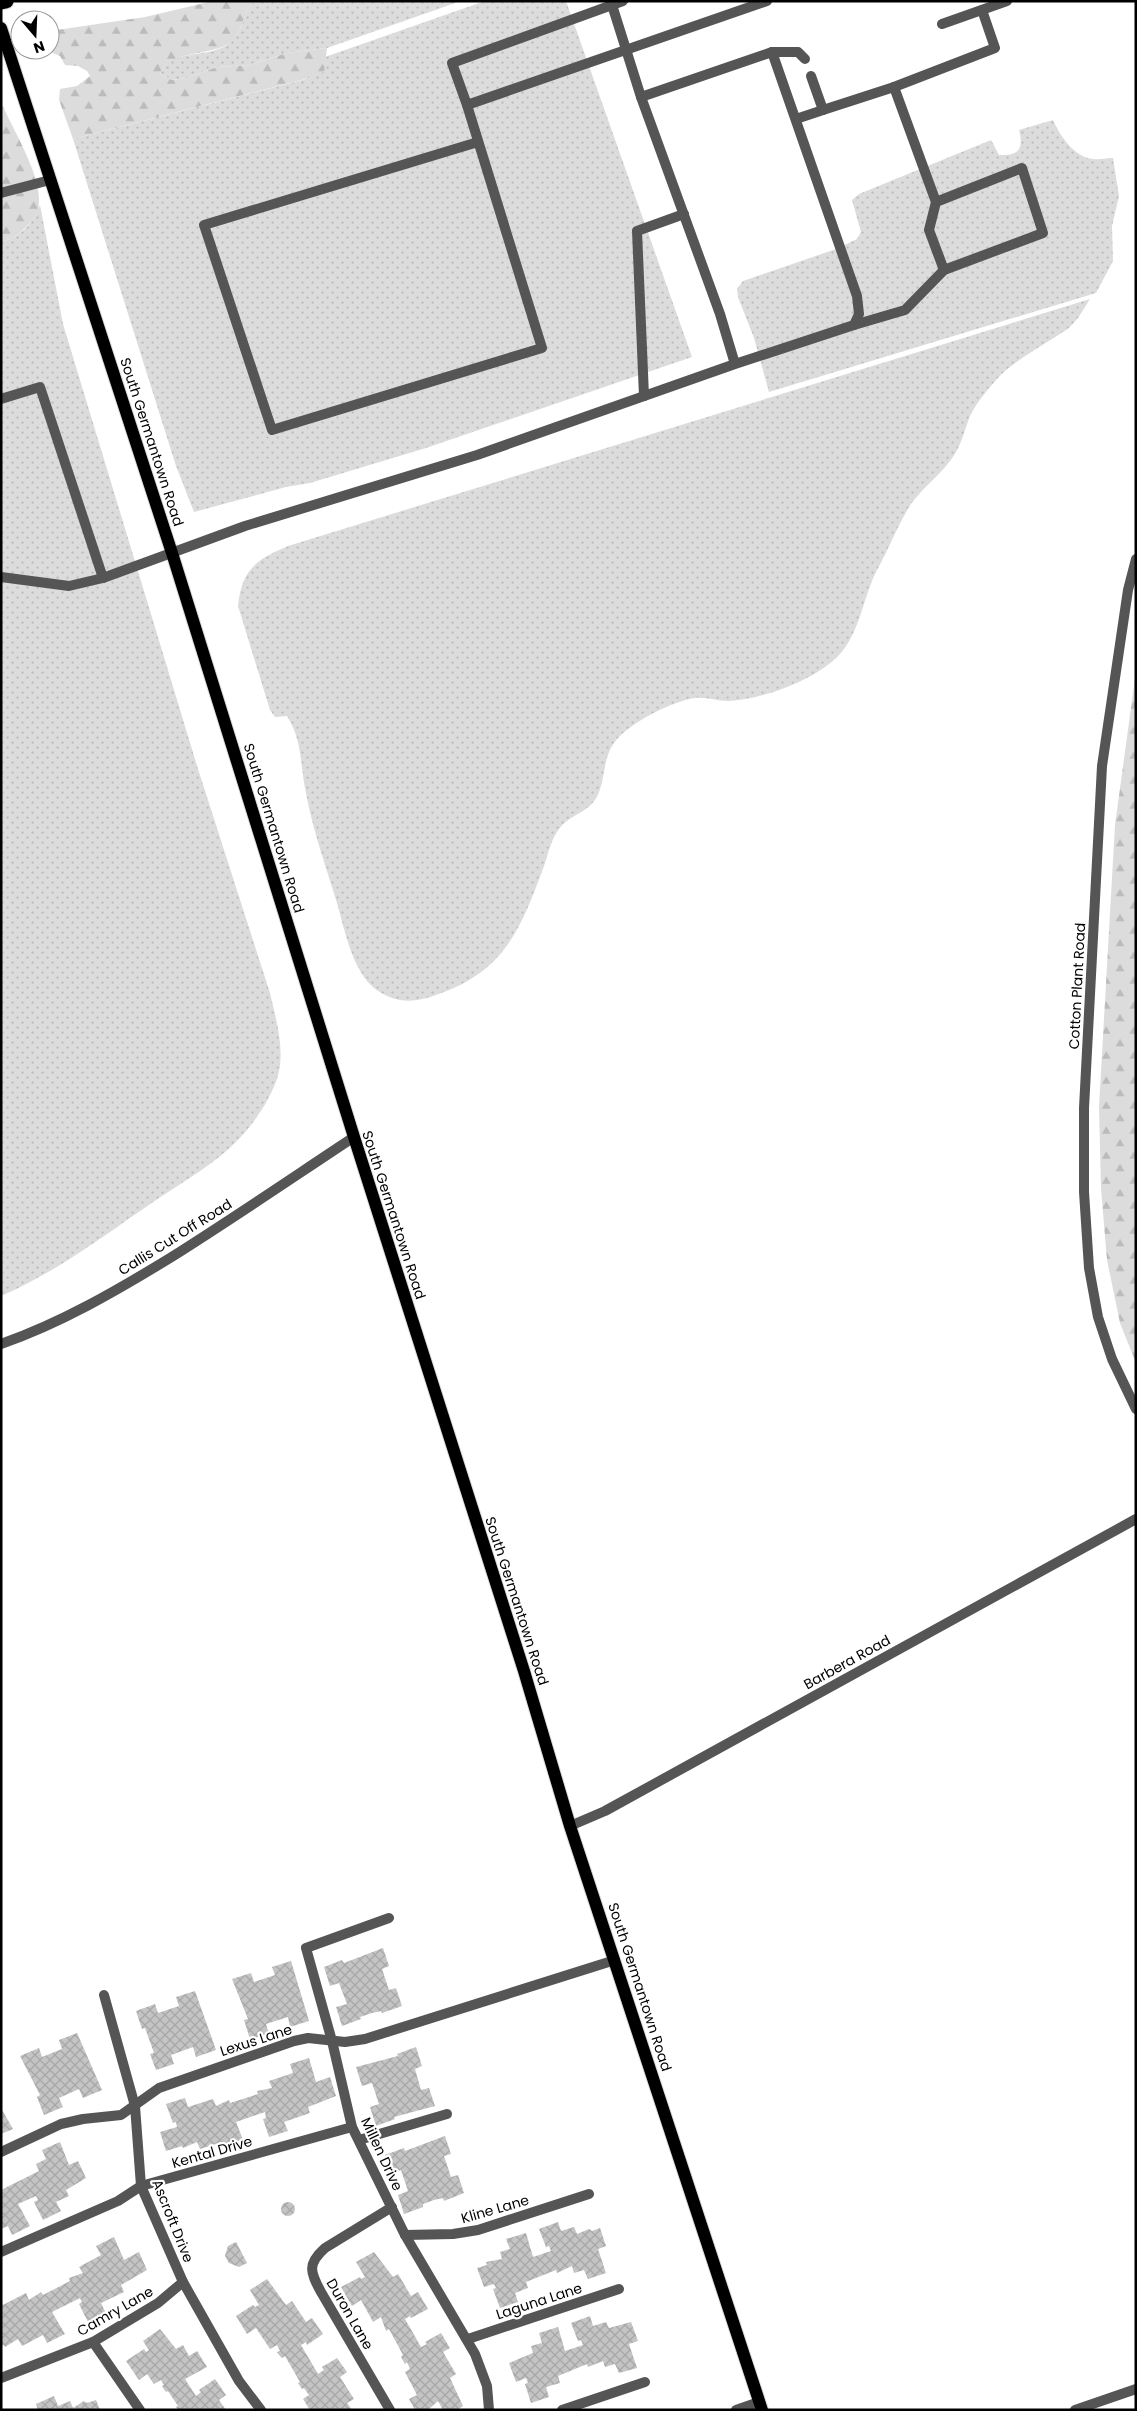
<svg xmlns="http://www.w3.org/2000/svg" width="1137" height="2411" font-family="Poppins,sans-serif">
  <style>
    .grass { fill: url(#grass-dots) }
    .forest { fill: url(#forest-firs) }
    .building { fill: url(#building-cross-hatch) }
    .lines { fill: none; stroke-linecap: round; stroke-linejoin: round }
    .primary-casing { stroke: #dbdbdb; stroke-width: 14 }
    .motorway-casing { stroke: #dbdbdb; stroke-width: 17 }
    .service { stroke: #555; stroke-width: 10 }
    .minor { stroke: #555; stroke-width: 10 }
    .tertiary { stroke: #555; stroke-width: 10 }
    .primary { stroke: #000; stroke-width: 12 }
    .motorway { stroke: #000; stroke-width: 15 }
    .labels { text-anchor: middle; stroke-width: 4.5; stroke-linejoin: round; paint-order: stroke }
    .street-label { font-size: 14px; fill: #000; stroke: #fff }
  </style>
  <defs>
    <pattern id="grass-dots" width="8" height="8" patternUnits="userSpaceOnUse" patternTransform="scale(1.25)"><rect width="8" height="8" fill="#dcdcdc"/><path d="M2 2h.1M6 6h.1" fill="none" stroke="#bbb" stroke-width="1.8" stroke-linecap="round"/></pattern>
    <pattern id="forest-firs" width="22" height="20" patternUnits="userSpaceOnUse" patternTransform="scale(1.25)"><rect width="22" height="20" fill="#dcdcdc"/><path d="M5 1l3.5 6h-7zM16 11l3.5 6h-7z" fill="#bbb"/></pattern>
    <pattern id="building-cross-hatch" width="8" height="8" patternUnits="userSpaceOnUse" patternTransform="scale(1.25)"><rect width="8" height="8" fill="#c4c4c4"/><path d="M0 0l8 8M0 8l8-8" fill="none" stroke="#a7a7a7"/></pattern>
  </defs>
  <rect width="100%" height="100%" fill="#fff"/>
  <!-- grass -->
  <g class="grass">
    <path d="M254,1h207l-134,47 -40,5 -38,12 -32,2 -31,11 -14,2 -12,-6c9,-25 46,-16 65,-28 22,-14 14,-30 29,-45z"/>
    <path d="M485,1h81l126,356 -266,91 -116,35 -24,4 -92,25 -18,-46 -103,-327 237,-61 15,-16v-5z"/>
    <path d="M1053,120c7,16 21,37 40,39 7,1 13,-1 20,-1l6,38 -7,30 1,35 -17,32 -327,99 -15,-54 -16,-41 -1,-8 6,-8 93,-32 21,-10 4,-7 -9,-32 7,-6 132,-54 8,15c20,1 25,-6 20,-25z"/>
    <path d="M40,205l23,119 135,445 72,224c6,26 16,59 7,86 -8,22 -22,43 -38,60 -24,25 -55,42 -83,61 -50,34 -99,72 -155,96v-1054c20,-5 32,-19 39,-37z"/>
    <path d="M1090,299l-12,19 -9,10c-20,14 -56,33 -71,50 -10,11 -22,25 -28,38 -5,13 -8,26 -15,38 -12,19 -31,32 -44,50 -13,20 -22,45 -34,66 -14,27 -17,63 -38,85 -23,25 -78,45 -111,46 -11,0 -22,-4 -33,-3 -23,3 -68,26 -81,45 -12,16 -8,40 -19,57 -9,13 -27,16 -36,29 -8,10 -11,26 -15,37 -22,59 -37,102 -100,126 -23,9 -42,14 -64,0 -9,-5 -17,-15 -22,-25 -10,-19 -15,-43 -21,-64 -11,-36 -24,-72 -31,-110 -6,-26 -3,-52 -19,-77l-12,1 -5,-7 -32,-104c4,-37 18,-46 50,-60z"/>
  </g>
  <!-- forest -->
  <g class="forest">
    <path d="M213,1h41c-15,15 -8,36 -32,46 -19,8 -54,5 -62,27l12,6 14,-2 31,-11 32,-2 38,-12 40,-5 -3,24 -15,6 -236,61 -14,-39 1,-11 17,-3 13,-10 -3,-5 -9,-5 -13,-1 -5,-9 -14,-6h4v-19l95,-14z"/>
    <path d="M1,102c12,28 40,72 38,101 0,9 -6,17 -12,23 -9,9 -14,13 -26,16z"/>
    <path d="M1136,671v692l-16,-40 -13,-63 -6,-71 -2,-82 16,-282z"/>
  </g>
  <!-- building -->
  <g class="building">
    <path d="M383,1948l6,18 -7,3 7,21 7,-2 6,18 -20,7 -1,-2 -9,2 -12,4 1,2 -19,7 -6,-19 11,-3 -8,-21 -9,3 -6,-19 18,-7 2,3z"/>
    <path d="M291,1961l18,60 -19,6 -2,-10 -22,7 3,10 -19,5 -6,-19 4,-1 -16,-40 19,-6 3,9 21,-7 -3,-8z"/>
    <path d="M195,1991l21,59 -20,7 -3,-10 -22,8 3,9 -18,6 -6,-16 4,-1 -9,-25 -3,1 -6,-18 19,-7 3,9 21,-7 -3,-9z"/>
    <path d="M77,2033l25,57 -19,8 -4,-9 -20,9 4,9 -19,8 -7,-18 3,-2 -20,-39 19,-8 3,9 20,-8 -3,-9z"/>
    <path d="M416,2047l6,19 -7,3 6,21 8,-2 6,18 -41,11 1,2 -19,7 -6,-19 9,-3 -7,-21 -10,3 -6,-19 42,-11 -1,-2z"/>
    <path d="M309,2058l7,24 14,-5 6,19 -28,11 2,6 -26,9 4,9 -19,6 -6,-18 3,-1 -1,-6 -29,10 9,23 -19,6 -4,-9 -22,7 -3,-7 -14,6 -1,-2 -16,5 -6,-19 17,-5 -1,-5 -3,1 -7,-19 19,-6 3,9 25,-8 3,7 13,-6 1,3 28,-9 -1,-3 15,-3 -3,-7 24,-8 -3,-9z"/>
    <path d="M1,2108l12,21 -12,5z"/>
    <path d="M445,2136l6,18 -7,2 7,21 7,-2 6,18 -20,8 -1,-3 -9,2 -11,4v3l-19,7 -6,-19 10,-4 -7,-21 -10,3 -6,-18 19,-7 1,3z"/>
    <path d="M60,2142l9,23 9,-4 8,17 -20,12 3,6 -13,6 5,9 -18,9 -9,-18 4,-2 -2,-4 -18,8 12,22 -18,9 -4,-9 -7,3v-39l38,-19 -3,-7 10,-5 -4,-9z"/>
    <circle cx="288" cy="2209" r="7"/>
    <path d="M558,2222l3,9 13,-4 3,7 12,-5 3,2 8,-3 6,18 -8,3 8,24 -18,6 -4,-9 -10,3 -2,-7 -15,7 -1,-3 -30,12 2,6 -13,5 3,9 -18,6 -7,-19 3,-1 -2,-4 -10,3 -7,-19 10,-3 -1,-3 16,-3 -2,-7 10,-3 -4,-10 20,-6 7,24 18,-6 -2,-5 -3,1 -7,-18z"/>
    <path d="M114,2237l10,23 15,-8 8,18 -26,15 3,7 -23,11 5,10 -18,9 -9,-18 3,-2 -2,-4 -28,14 13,22 -18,9 -4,-8 -21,11 -4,-7 -13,8 -1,-2 -3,1v-45l2,4 23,-12 3,7 12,-8 2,3 27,-14 -1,-3 14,-5 -4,-6 22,-12 -5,-9z"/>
    <path d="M236,2242l11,21 -8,4 -10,-4 -4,-7 3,-10z"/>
    <path d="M374,2252l19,25 5,-3 13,22 7,-4 10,17 -17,9 -1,-2 -5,3 16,28 6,-3 -2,-2 16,-9 9,15 -7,4 13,22 -6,4 13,28 -6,4h-14l-5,-9 -10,9h-13l-6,-11 8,-4 -12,-23 5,-3 -3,-7 -2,2 -4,-7 2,-2 -14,-26 -3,2 -5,-14 -8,5 -12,-22 -9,6 -11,-19 19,-10 1,2 4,-2 -9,-15z"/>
    <path d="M267,2279l19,26 6,-4 14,21 6,-4 11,16 -16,11 -1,-3 -5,3 17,29 6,-4 -2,-3 15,-9 10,14 -7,5 14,22 -7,4 5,7h-42l-7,-11 6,-4 -5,-7 -2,1 -4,-6 2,-1 -15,-26 -3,2 -3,-3 -2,-3 3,-1 -3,-6 -7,4 -14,-21 -9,6 -11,-18 17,-11 2,2 4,-2 -9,-15z"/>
    <path d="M590,2316l3,10 13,-4 3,6 22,-6 7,19 -9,3 8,24 -18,5 -4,-9 -10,3 -2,-6 -15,6 -1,-3 -29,12 2,7 -14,4 3,10 -18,6 -6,-19 3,-1 -2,-5 -10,4 -7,-19 24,-10 -2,-7 11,-3 -3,-10 19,-6 7,24 18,-6 -2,-5 -3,1 -7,-18z"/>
    <path d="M160,2329l16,20 7,-4 6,11 8,-5 10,16 -22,12 11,17 5,-4 -2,-2 16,-11 11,16 -7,5 7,10h-48l-2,-3 2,-1 -10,-15 -2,1 -4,-6 2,-1 -3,-5 -7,4 -7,-10 -8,6 -13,-19 18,-12 2,3 3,-2 -6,-9z"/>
    <path d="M54,2396l4,10 12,-5 3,7 11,-7 3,2 9,-3 4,10h-62l-2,-6z"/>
  </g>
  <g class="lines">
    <!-- primary casing -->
    <g class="primary-casing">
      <path id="primary" d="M1,28l171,525 182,584 170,534 46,155 192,584"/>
    </g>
    <!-- motorway casing -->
    <g class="motorway-casing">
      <path id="motorway" d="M1,2l5,-1"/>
    </g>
    <!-- service -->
    <g class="service">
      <path d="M623,1l-171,62 15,42 300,-104"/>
      <path d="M612,5l29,92"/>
      <path d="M942,24l65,-23"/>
      <path d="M772,52h26l7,7"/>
      <path d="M467,105l75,243 -270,82 -68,-205 274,-83"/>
      <path d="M823,110l71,-23"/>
      <path d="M796,119l27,-9 -12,-34"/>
      <path d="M936,202l86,-34 21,65 -99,37 -15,-40 7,-28 -42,-115 101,-39 -13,-38"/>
      <path d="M854,325l51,-15 39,-40"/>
      <path d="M644,396l-7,-165 47,-17"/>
      <path d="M1,399l39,-12 63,191"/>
      <path d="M1,577l68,9 34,-8 142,-52 232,-71 258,-91 -15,-50 -79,-217 131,-45 85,244 2,18 -5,11 -119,39"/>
    </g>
    <!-- minor -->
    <g class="minor">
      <path d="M1,193l49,-13"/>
      <path d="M1,1344c60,-21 115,-53 169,-86 62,-39 122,-80 184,-121"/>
      <path d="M570,1826l35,-15 531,-292"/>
      <path d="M389,1918l-83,30 26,93 20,86 53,108 70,119 12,32 2,24"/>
      <path d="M104,1995l31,111 6,80 42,96 56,99 22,29"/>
      <path d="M359,2140l88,-26"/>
      <path d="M1,2152l60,-28 22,-5 38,-4 38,-27 135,-47 14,-3 37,4 20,-3 250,-79"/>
      <path d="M405,2235l48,-1 25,-4 111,-36"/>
      <path d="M1,2252l117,-51 23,-15 211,-59"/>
      <path d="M468,2339l151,-50"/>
      <path d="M93,2342l47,68"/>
      <path d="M1,2378l92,-36 65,-39 25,-21"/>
      <path d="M390,2410l-69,-118c-11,-20 -14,-28 4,-44l67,-41"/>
      <path d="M562,2410l83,-28"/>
      <path d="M736,2410l23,-8"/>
      <path d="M1075,2410l61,-21"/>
    </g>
    <!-- tertiary -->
    <path class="tertiary" d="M1136,559l-8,31 -26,176 -18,342v84l5,76 9,49 14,42 24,50"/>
    <!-- primary -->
    <use href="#primary" class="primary"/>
    <!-- motorway -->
    <use href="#motorway" class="motorway"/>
  </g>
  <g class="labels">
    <!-- street labels -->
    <g class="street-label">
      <text transform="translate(152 442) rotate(72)" y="5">South Germantown Road</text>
      <text transform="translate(274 828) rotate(73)" y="5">South Germantown Road</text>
      <text transform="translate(1077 986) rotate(-87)" y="5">Cotton Plant Road</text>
      <text transform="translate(394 1215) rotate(72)" y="5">South Germantown Road</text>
      <text transform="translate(175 1237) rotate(-32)" y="5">Callis Cut Off Road</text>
      <text transform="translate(517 1601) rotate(72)" y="5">South Germantown Road</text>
      <text transform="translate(847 1662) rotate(-29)" y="5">Barbera Road</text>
      <text transform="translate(640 1987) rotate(72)" y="5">South Germantown Road</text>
      <text transform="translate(256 2040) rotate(-18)" y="5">Lexus Lane</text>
      <text transform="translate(212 2152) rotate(-16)" y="5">Kental Drive</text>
      <text transform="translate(382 2154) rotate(65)" y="5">Millen Drive</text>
      <text transform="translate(495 2209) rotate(-16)" y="5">Kline Lane</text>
      <text transform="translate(173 2221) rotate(68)" y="5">Ascroft Drive</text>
      <text transform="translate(539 2301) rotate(-18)" y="5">Laguna Lane</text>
      <text transform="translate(115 2311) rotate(-30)" y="5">Camry Lane</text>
      <text transform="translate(350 2314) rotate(60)" y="5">Duron Lane</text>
    </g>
  </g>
  <!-- border -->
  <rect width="1137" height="2411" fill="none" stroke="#000000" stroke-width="5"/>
  <!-- north arrow -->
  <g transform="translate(35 35) rotate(161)"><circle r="24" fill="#ffffff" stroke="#999999"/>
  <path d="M0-4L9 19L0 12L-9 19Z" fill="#000000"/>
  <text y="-8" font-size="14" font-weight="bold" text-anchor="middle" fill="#000000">N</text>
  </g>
</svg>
